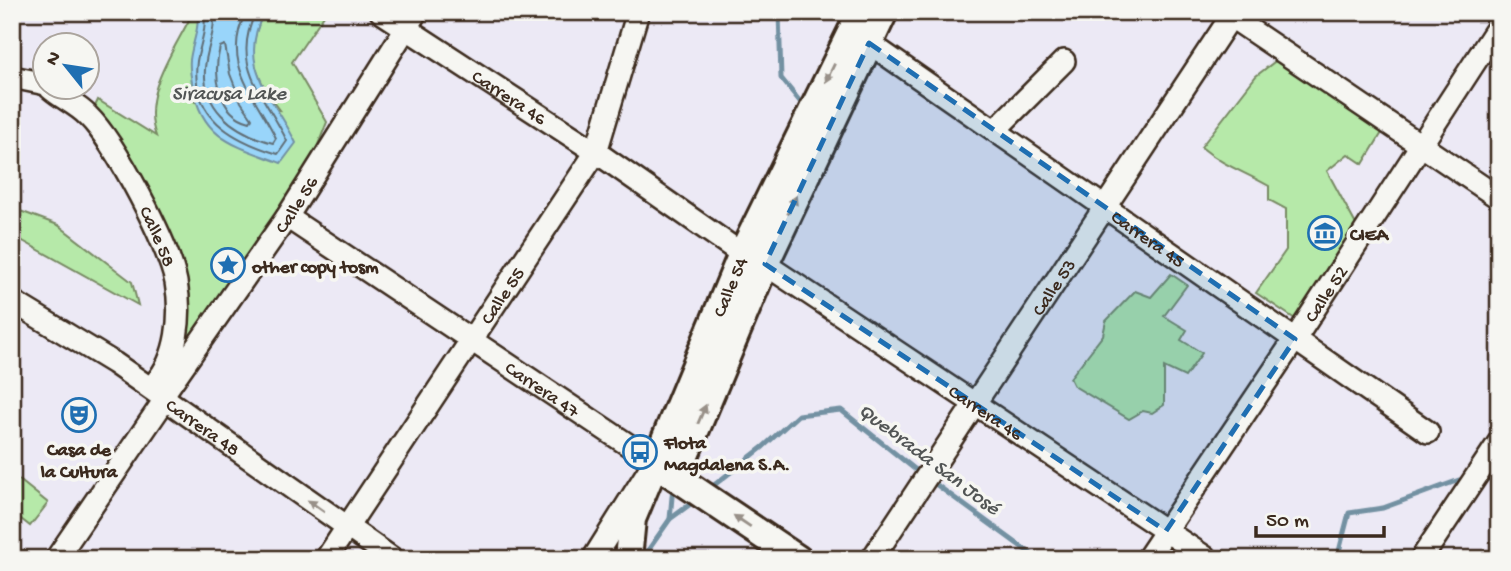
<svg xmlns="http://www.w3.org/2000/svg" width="1511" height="571" font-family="'Gochi Hand',sans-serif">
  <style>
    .green { fill: #b6e9a9; stroke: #788a64; stroke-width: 2 }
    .water { fill: #99d5fa; stroke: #7391a2; stroke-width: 2 }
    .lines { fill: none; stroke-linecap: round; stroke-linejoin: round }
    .shore { stroke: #616e76; stroke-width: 2 }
    .stream { stroke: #7391a2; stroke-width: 5 }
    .minor-casing { stroke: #3b2a1e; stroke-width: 26 }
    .major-casing { stroke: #3b2a1e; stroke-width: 32 }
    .minor { stroke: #f6f6f2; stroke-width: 21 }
    .major { stroke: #f6f6f2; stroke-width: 26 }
    .oneway { fill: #989088 }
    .marked { fill: #1f6fb2; fill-opacity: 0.2; stroke: #1f6fb2; stroke-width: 5; stroke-dasharray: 14 9; stroke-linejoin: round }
    .labels { text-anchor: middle; stroke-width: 7; stroke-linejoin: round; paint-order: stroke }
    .street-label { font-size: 19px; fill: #3b2a1e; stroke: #f6f6f2 }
    .poi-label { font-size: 19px; font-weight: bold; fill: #3b2a1e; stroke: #f6f6f2; text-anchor: start }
    .water-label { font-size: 21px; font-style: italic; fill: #525555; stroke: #f6f6f2 }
  </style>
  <rect width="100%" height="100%" fill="#ece9f5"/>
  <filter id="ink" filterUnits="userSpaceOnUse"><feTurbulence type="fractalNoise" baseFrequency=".0143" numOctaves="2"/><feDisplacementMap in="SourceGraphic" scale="14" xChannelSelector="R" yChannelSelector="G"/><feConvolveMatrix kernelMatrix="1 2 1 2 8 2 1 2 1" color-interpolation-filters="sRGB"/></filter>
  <g filter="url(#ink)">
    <!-- green -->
    <g class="green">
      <path d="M193,12h4l2,12 -9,38 5,40 85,8c-26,-33 -36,-59 -16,-98h62l-34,50 35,60 -10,25 -25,43 -126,195 11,-102 -88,-164 9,-19 58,36c-16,-42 19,-86 37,-124z"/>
      <path d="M1278,59l105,72 -20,33 -15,-10 -21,17 34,63 -63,87 -42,-28 30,-43v-41l-17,-9v-14c-26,-15 -45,-20 -68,-39l55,-71z"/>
      <path d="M12,208l46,17 74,57 6,23 -126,-70z"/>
      <path d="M1171,274l16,11 -23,31 23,14 -6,10 21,13 -17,24 -21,-10v38l-12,8 -9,-2 -14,8 -55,-33 -4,-8 33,-43 3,-14 29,-30 16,6z"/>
      <path d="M12,474l36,29 -18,23 -18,-14z"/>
    </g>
    <!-- water -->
    <path class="water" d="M197,12h67c-28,56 9,83 32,131l-15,20c-44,-17 -79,-23 -88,-76 -2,-9 -4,-18 -3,-27 2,-17 10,-31 7,-48z"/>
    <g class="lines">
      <!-- shore -->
      <g class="shore">
        <path d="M204,12c3,18 -4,32 -7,49 -7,56 35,79 81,93l9,-13c-22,-46 -58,-75 -31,-129"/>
        <path d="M213,12c3,17 -4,31 -7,48 -8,47 27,72 67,83l3,-5c-21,-44 -56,-74 -30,-126"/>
        <path d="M225,45l5,29 11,28 11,16 -2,4c-33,-8 -37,-48 -30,-75z"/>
      </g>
      <!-- stream -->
      <g class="stream">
        <path d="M779,12l2,66 25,31"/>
        <path d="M1481,479h18"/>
        <path d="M930,480l108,79"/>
        <path d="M709,489l54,-42 35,-32 43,-5 81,65"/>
        <path d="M670,519l3,-33"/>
        <path d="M642,559l28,-40 26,-19"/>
        <path d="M1337,559l12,-46 34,-5 76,-28h9"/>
      </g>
      <!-- minor casing -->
      <g class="minor-casing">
        <g id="minor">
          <path id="s1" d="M381,12l215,140 146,102"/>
          <path d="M1224,12l275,186"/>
          <path id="s2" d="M869,43l559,389"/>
          <path d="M12,77l34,7"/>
          <path id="s3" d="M50,88c11,10 28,17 38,28 27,26 81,129 88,166 6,33 2,76 -21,101"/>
          <path d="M995,130l69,-69"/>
          <path id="s4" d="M287,217l367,245 -61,97"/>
          <path id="s5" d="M765,264l443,295"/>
          <path id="s6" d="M12,301l102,62 279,196"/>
          <path id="s7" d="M56,559l108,-158 3,-12 120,-172 129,-205"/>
          <path id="s8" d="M326,559l270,-407 42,-140"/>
          <path id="s9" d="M872,559l362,-547"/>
          <path id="s10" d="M1147,559l148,-220 204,-314"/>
          <path d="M1421,559l78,-117"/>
        </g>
      </g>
      <!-- major casing -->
      <g class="major-casing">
        <g id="major">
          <path d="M661,467l137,92"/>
          <path d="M676,477l89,-213 119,-252"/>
          <path id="s11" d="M628,559l4,-40 110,-265 119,-242"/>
        </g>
      </g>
      <!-- minor -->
      <use href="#minor" class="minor"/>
      <!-- major -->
      <use href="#major" class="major"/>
    </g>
    <!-- one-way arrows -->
    <defs><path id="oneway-solid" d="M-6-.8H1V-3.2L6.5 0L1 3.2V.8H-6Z" transform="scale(1.75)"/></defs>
    <g class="oneway">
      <use href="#oneway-solid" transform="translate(830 73) rotate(116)"/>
      <use href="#oneway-solid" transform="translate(792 205) rotate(-65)"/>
      <use href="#oneway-solid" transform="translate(702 414) rotate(-67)"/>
      <use href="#oneway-solid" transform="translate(316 506) rotate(-145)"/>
      <use href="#oneway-solid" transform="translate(742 521) rotate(-146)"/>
    </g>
  </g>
  <!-- marked area -->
  <path class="marked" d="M869,43l426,296 -129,192 -401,-267z"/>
  <!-- icons -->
  <defs>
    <g id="museum-ring" transform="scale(1.75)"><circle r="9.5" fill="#f6f6f2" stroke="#1f6fb2" stroke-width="1.5"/><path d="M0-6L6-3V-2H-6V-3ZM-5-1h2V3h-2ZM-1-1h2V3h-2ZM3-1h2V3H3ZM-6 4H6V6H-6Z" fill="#1f6fb2"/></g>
    <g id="sight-ring" transform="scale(1.75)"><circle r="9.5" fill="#f6f6f2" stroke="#1f6fb2" stroke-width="1.5"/><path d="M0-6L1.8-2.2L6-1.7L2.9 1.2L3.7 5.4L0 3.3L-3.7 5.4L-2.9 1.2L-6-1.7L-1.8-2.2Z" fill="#1f6fb2"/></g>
    <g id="theatre-ring" transform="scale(1.75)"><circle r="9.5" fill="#f6f6f2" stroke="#1f6fb2" stroke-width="1.5"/><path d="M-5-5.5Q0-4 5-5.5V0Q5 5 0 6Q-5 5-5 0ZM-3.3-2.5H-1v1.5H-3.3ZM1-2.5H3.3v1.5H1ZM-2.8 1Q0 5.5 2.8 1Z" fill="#1f6fb2"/></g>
    <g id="bus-ring" transform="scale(1.75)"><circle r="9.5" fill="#f6f6f2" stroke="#1f6fb2" stroke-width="1.5"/><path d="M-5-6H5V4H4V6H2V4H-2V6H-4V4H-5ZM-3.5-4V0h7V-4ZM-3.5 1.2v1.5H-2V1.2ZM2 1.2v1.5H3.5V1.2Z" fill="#1f6fb2"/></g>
  </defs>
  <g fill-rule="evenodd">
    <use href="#museum-ring" x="1325" y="233"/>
    <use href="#sight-ring" x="228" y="265"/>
    <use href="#theatre-ring" x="79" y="415"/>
    <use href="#bus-ring" x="640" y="452"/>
  </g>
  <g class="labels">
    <!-- street labels -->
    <g class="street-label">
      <text dy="7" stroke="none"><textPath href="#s1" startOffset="154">Carrera 46</textPath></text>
      <text dy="7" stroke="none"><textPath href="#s7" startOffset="429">Calle 56</textPath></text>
      <text dy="7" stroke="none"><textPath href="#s3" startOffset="187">Calle 58</textPath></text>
      <text dy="7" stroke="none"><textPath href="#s2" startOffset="341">Carrera 45</textPath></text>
      <text dy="7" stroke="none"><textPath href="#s9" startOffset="327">Calle 53</textPath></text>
      <text dy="7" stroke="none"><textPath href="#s11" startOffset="292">Calle 54</textPath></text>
      <text dy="7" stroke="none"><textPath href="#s10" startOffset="320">Calle 52</textPath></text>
      <text dy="7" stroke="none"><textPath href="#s8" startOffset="317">Calle 55</textPath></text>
      <text dy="7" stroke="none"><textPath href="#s4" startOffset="308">Carrera 47</textPath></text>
      <text dy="7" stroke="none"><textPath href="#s5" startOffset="266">Carrera 46</textPath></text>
      <text dy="7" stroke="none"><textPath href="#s6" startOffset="229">Carrera 48</textPath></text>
    </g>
    <!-- poi labels -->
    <g class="poi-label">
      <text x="1350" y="240">CIEA</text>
      <text x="252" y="272">other copy tosm</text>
      <text x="664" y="448">Flota<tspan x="664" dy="22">Magdalena S.A.</tspan></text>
      <text x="79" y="455" text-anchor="middle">Casa de<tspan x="79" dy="22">la Cultura</tspan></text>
    </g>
    <!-- water labels -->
    <g class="water-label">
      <text x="229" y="99">Siracusa Lake</text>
      <text transform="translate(930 458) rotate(37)" y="7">Quebrada San José</text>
    </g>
  </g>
  <!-- margin -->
  <rect width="1511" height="571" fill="none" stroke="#f6f6f2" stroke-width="42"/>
  <rect x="21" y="21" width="1469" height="529" fill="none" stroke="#3b2a1e" stroke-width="2.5" filter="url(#ink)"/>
  <!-- north arrow -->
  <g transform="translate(66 66) rotate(300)"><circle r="33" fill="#f6f6f2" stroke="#aba49d" stroke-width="2"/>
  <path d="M0-5L12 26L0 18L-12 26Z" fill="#1f6fb2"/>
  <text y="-10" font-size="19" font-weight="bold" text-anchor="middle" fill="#3b2a1e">N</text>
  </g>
  <!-- scale -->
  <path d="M1256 526v10h128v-10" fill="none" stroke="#3b2a1e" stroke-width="3.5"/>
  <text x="1266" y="526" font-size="21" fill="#3b2a1e" stroke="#f6f6f2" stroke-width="5" paint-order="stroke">50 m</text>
</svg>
